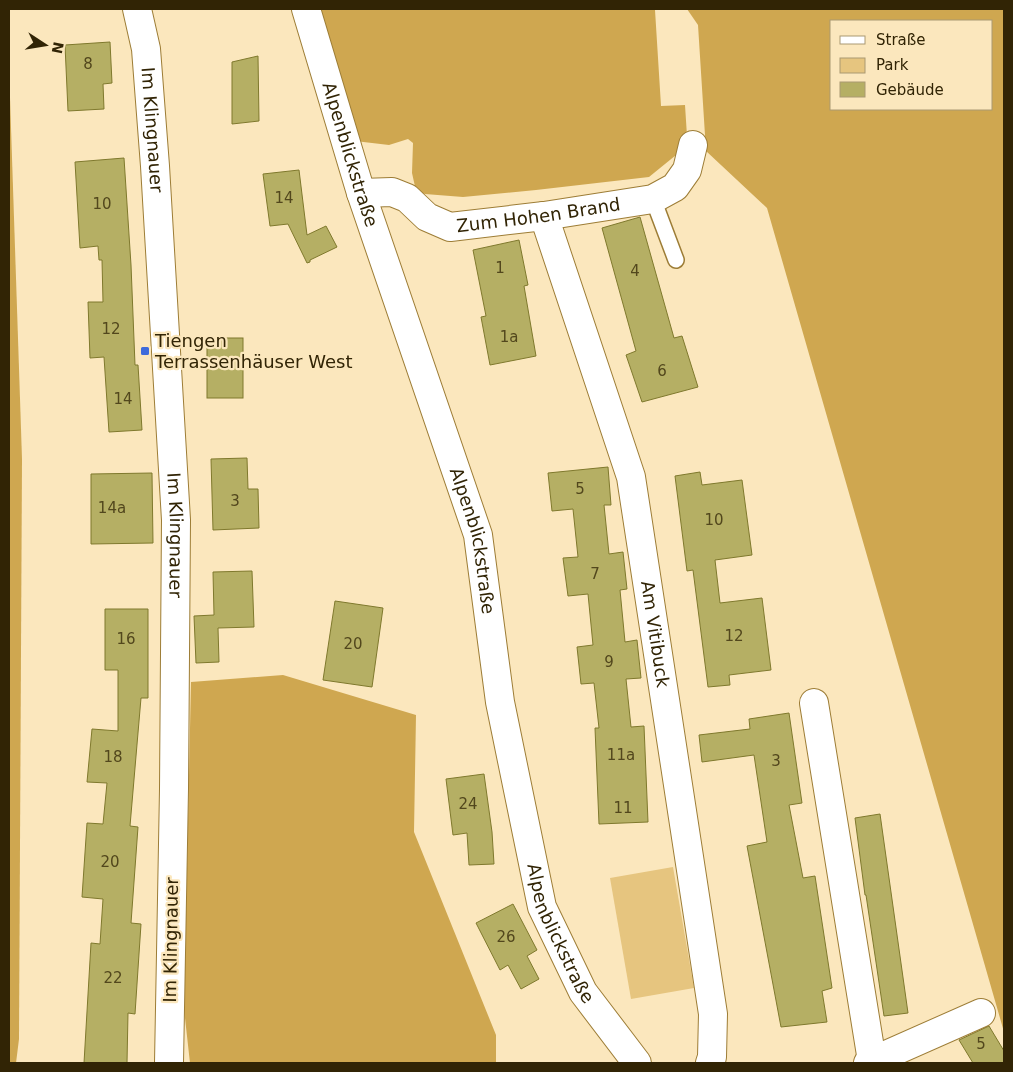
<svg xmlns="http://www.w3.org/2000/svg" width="1013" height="1072" font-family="'DejaVu Sans',sans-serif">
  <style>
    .green { fill: #e6c57f }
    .forest { fill: #cfa750; fill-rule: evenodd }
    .building { fill: #b5af64; stroke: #7f792d }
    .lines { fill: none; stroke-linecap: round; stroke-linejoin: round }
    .lane-casing { stroke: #9d7d36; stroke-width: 18 }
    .street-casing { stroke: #9d7d36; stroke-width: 30 }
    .lane { stroke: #fff; stroke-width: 15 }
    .street { stroke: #fff; stroke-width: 28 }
    .poi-dot { fill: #3e6bdb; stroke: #fbe7bd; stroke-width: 2 }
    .labels { text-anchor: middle; stroke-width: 4.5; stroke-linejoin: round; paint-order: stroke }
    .number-label { font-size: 15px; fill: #52471d }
    .street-label { font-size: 18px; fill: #312405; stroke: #fbe7bd }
    .poi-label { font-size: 18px; fill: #312405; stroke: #fbe7bd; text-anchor: start }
  </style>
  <rect width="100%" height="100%" fill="#fbe7bd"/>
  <!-- green -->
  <path class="green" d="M673,867l21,121 -63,11 -21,-121z"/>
  <!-- forest -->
  <g class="forest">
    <path d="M317,9h356l-18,1 6,96 24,-1 2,31 -6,15 -32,26 -113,13 -73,7 -38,-3 -9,-3 -4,-18 1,-30 -5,-4 -19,6 -34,-4z"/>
    <path d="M687,9h317v1023l-237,-824 -61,-57 -8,-126zM832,21h160v88h-160z"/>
    <path d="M9,67l13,392 -3,580 -3,24h-7z"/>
    <path d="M283,675l133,40 -2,117 82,203v28h-306l-6,-54 7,-327z"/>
  </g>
  <!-- building -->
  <g class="building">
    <path d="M110,42l2,41 -9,1 1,25 -36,2 -3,-66z"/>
    <path d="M258,56l1,65 -27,3v-62z"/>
    <path d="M124,158l7,107 4,100h3l4,65 -33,2 -5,-75 -14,1 -2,-56h15l-1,-42h-3l-1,-14 -18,2 -5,-86z"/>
    <path d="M299,170l8,65 19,-9 11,21 -27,13v2l-3,1 -19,-39 -18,2 -7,-52z"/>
    <path d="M640,217l34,121 8,-2 16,51 -56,15 -16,-47 10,-4 -34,-123z"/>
    <path d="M519,240l9,45 -4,1 12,70 -46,9 -9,-48 5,-1 -13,-66z"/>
    <rect x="207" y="338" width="36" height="60"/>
    <path d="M247,458l1,31h10l1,39 -46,2 -2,-71z"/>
    <path d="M608,467l3,38h-7l5,49 14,-2 4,37 -7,1 5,52 12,-2 4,38 -15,1 5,48 13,-1 4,96 -49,2 -4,-96h4l-5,-45 -13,1 -4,-37 16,-2 -5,-51 -20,2 -5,-38 15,-1 -5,-48 -21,2 -4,-38z"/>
    <path d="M700,472l2,13 40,-5 10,75 -37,5 5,43 42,-5 9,72 -42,5 1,10 -22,2 -15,-117 -6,1 -12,-95z"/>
    <path d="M152,473l1,70 -62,1v-70z"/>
    <path d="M252,571l2,56 -36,1 1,34 -23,1 -2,-47 20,-1 -1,-43z"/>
    <path d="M335,601l48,7 -11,79 -49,-7z"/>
    <path d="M105,609h43v89h-7l-11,128 8,1 -7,96 10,1 -6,90 -7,-1 -1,50h-43l7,-120 9,1 3,-45 -21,-2 5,-74 16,1 4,-41 -20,-1 5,-53 26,2v-61h-13z"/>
    <path d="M789,713l13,90 -13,2 14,73 12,-2 17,112 -10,3 5,31 -46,5 -34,-181 20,-4 -13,-87 -52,7 -3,-27 51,-6 -1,-10z"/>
    <path d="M484,774l8,58 2,32 -25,1 -2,-32 -14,2 -7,-56z"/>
    <path d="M880,814l28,199 -24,3 -18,-121h-1l-10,-77z"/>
    <path d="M513,904l24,46 -10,6 12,23 -18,10 -13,-24 -8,5 -24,-47z"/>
    <path d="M989,1026l15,25v12h-31l-14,-23z"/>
  </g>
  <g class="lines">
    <!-- lane casing -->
    <g class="lane-casing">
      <path id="lane" d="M653,199l23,61"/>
    </g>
    <!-- street casing -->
    <g class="street-casing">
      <g id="street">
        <path id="s1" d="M137,9l9,40 9,117 21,354 -2,269 -5,274"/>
        <path id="s2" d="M306,9l55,184 117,342 22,167 42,205 41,85 54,71"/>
        <path id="s3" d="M361,193l31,-1 15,6 20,19 23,10 94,-11 109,-17 22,-12 12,-17 6,-25"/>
        <path id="s4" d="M544,216l87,261 82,537 -1,43 -2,6"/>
        <path d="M814,703l58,358"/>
        <path d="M868,1063l113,-50"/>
      </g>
    </g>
    <!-- lane -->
    <use href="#lane" class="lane"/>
    <!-- street -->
    <use href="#street" class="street"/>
  </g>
  <!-- markers -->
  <rect class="poi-dot" x="140" y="346" width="10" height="10" rx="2.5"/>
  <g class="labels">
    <!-- number labels -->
    <g class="number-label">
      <text x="88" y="69">8</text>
      <text x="284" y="203">14</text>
      <text x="102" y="209">10</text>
      <text x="500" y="273">1</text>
      <text x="635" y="276">4</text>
      <text x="111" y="334">12</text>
      <text x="509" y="342">1a</text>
      <text x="662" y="376">6</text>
      <text x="123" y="404">14</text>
      <text x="580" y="494">5</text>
      <text x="235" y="506">3</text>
      <text x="112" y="513">14a</text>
      <text x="714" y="525">10</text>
      <text x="595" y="579">7</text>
      <text x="734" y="641">12</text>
      <text x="126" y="644">16</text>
      <text x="353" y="649">20</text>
      <text x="609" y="667">9</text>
      <text x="621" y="760">11a</text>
      <text x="113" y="762">18</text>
      <text x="776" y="766">3</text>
      <text x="468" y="809">24</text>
      <text x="623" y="813">11</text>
      <text x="110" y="867">20</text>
      <text x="506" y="942">26</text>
      <text x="113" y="983">22</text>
      <text x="981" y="1049">5</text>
    </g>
    <!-- street labels -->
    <g class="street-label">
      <text dy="6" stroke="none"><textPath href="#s1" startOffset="122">Im Klingnauer</textPath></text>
      <text dy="6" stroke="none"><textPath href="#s2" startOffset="152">Alpenblickstraße</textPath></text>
      <text dy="6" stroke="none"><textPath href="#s3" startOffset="189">Zum Hohen Brand</textPath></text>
      <text dy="6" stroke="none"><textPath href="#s1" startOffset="528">Im Klingnauer</textPath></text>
      <text dy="6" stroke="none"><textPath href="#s2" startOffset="558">Alpenblickstraße</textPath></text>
      <text dy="6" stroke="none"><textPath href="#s4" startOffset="434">Am Vitibuck</textPath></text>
      <text dy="6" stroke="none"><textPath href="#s2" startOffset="962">Alpenblickstraße</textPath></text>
      <text transform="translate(171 940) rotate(-89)" y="6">Im Klingnauer</text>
    </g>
    <!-- poi labels -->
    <g class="poi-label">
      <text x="155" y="347">Tiengen<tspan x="155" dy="21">Terrassenhäuser West</tspan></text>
    </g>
  </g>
  <!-- border -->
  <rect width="1013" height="1072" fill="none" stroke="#312405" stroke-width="20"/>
  <!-- legend -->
  <rect x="830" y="20" width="162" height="90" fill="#fbe7bd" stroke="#aa9973"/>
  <rect x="840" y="36" width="25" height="8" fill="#ffffff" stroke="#aa9973"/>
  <text x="876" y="45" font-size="15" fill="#312405">Straße</text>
  <rect x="840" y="58" width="25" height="15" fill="#e6c57f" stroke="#aa9973"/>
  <text x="876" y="70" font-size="15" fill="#312405">Park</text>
  <rect x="840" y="82" width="25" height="15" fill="#b5af64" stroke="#aa9973"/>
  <text x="876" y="95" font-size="15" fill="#312405">Gebäude</text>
  <!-- north arrow -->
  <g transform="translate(45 45) rotate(102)" stroke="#fbe7bd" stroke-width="4" paint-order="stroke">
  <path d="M0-4L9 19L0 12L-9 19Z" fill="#312405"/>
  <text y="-8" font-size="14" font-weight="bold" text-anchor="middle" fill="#312405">N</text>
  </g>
</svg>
